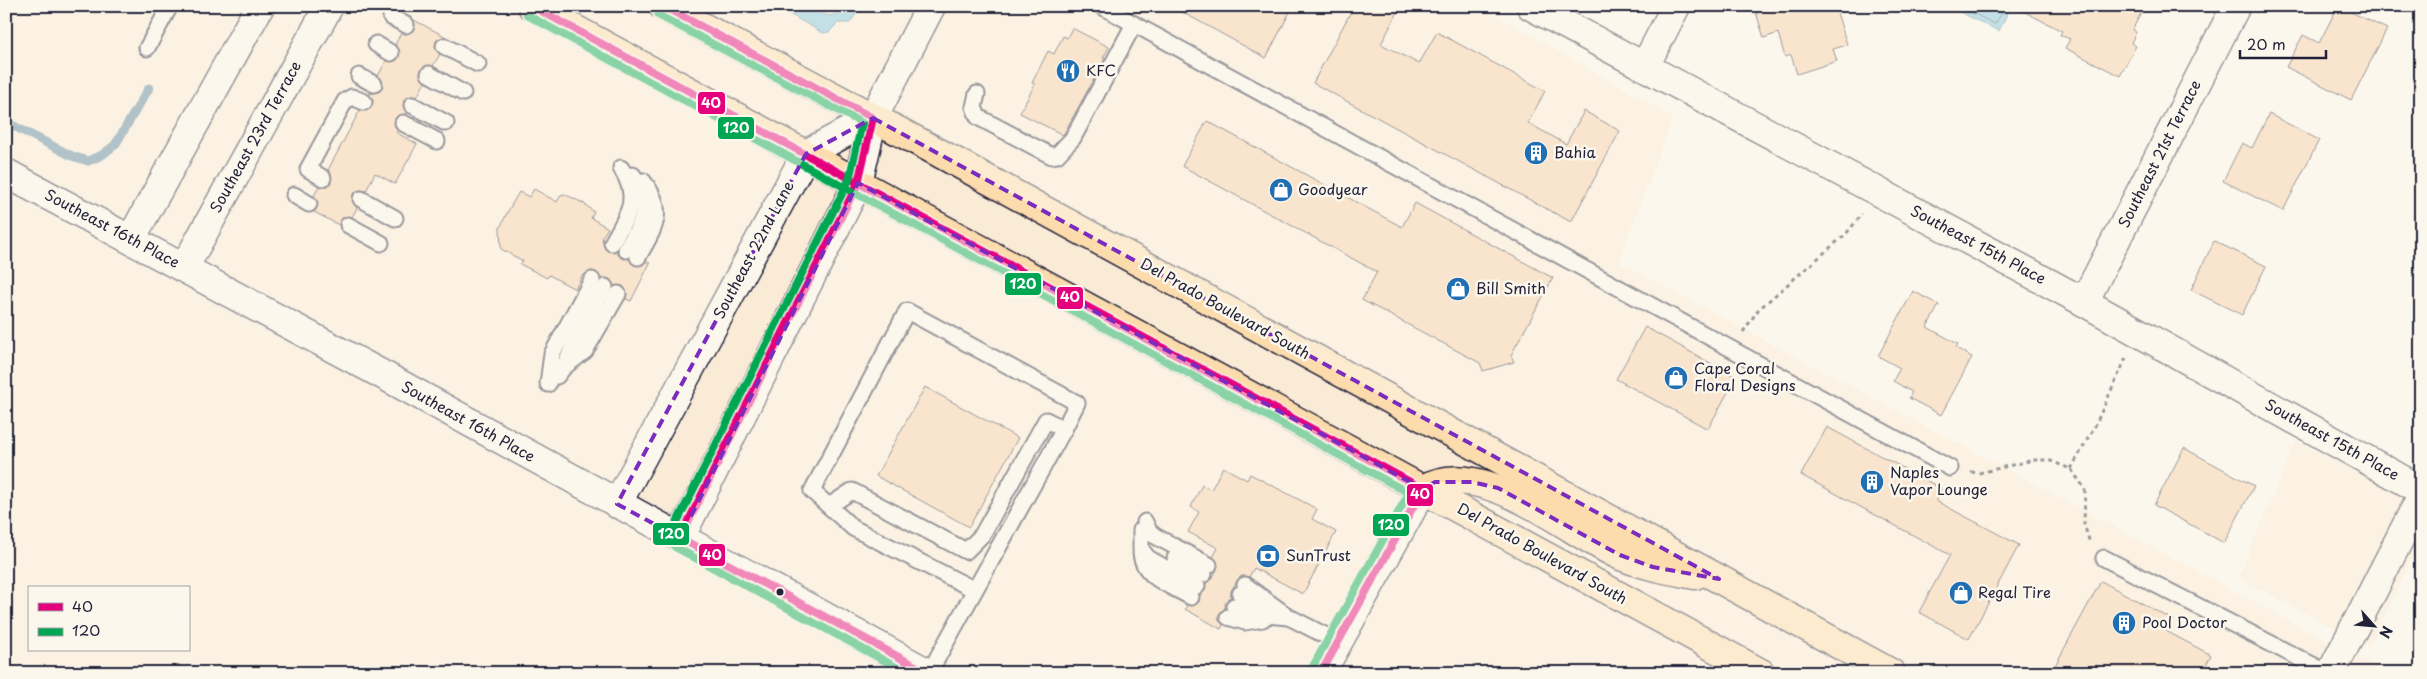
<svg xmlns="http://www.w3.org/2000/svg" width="2427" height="679" font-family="'Playpen Sans',sans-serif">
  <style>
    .built { fill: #faebd7; fill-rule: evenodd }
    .water { fill: #7ec3de; stroke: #59839d }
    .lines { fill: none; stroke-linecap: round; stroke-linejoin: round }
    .shore { stroke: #47627c; stroke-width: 1 }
    .stream { stroke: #59839d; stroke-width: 9 }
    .building { fill: #f7cfa6; stroke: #22223b }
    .lane-casing { stroke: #22223b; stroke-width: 19 }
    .street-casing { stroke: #22223b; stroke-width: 31 }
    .secondary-casing { stroke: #22223b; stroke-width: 31 }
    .primary-casing { stroke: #22223b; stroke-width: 31 }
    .path { stroke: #22223b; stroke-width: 3; stroke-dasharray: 4 4; stroke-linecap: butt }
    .lane { stroke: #fbf7ec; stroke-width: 15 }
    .street { stroke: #fbf7ec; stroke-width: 28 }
    .secondary { stroke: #fbf7ec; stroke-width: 28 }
    .primary { stroke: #fcdcac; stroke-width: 28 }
    .bus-1-casing { stroke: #fbf7ec; stroke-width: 11 }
    .bus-2-casing { stroke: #fbf7ec; stroke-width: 11 }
    .bus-1 { stroke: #e5007d; stroke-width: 8 }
    .bus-2 { stroke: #00a651; stroke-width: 8 }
    .marked { fill: none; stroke: #7b2cbf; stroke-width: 4; stroke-dasharray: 10 6; stroke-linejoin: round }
    .bus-dot { fill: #22223b; stroke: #fbf7ec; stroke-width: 2 }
    .labels { text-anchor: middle; stroke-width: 5; stroke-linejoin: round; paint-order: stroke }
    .poi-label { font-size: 15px; fill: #22223b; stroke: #fbf7ec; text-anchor: start }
    .street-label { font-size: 15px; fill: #22223b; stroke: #fbf7ec }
    .line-badge { stroke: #fbf7ec; stroke-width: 2 }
    .badge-label { font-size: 14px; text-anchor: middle; font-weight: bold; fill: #fff }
  </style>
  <rect width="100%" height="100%" fill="#fbf7ec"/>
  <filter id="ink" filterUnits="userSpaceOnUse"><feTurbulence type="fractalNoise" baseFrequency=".02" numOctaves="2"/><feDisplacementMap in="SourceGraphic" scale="10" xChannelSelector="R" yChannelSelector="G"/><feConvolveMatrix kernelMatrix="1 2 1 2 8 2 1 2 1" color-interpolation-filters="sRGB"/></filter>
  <g filter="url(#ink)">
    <!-- built -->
    <g class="built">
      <path d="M6,6h1475l192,111 -54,145 769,411h-2382zM29,588h160v62h-160z"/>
      <path d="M2296,441l125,57v42l-51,107 -132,-69z"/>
    </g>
    <!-- water -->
    <g class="water">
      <path d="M775,6c9,0 23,-2 31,1 15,5 26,17 38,-1h17l-11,17h-12l-9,9 -6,1z"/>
      <path d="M1947,6h64l-12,25z"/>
    </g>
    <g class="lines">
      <!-- shore -->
      <path class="shore" d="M1958,6l37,18 11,-18"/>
      <!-- stream -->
      <path class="stream" d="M6,122l66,34 16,5 14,-6 13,-10 34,-57"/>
    </g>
    <!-- building -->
    <g class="building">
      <path d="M1171,6h122l-27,52z"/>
      <path d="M1354,6h47l-20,38 38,20 18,-32 108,59 -17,32 38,21 18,-33 36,20 -49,91 -258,-139z"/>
      <path d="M1754,6h81l12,39 -14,4 4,12 -40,13 -6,-19 -6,2 -7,-24 -14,5z"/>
      <path d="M2013,6h132l-13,24 4,2 -5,11 5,3 -16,30 -55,-28 5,-9 -10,-4 2,-4z"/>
      <path d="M2338,6l49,23 -36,71 -65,-33 17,-32 16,8z"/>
      <path d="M412,19l36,19 -5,-1 -7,4 -1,6 5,7 -7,12 -5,-1 -7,4 -1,6 5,7 -8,15 -6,-1 -7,4 -1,6 4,9h-9l-3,4 2,14 20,11 -22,40 -20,-11 -9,18 -6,-1 -7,4v9l4,5 -5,9h-9l-4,8 -25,-13 4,-8 -4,-8 5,-10h8l4,-4v-8l-3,-4 32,-60 6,1 6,-5 1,-6 -4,-6 10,-2 3,-3 1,-6 -5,-7 8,-15h9l4,-4v-8l-4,-4 6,-12 6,1 7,-4 1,-6z"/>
      <path d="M1072,28l37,19 -6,11 2,1 -42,76 -43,-22 15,-29 -3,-1 16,-32 6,3 9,-18 4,2z"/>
      <path d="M2269,114l50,26 -36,71 -60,-30 19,-38 10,5z"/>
      <path d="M1207,121l195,106 13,-24 138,75 -42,77 3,7 -31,9 -3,-8 -118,-63 15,-28 -195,-106z"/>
      <path d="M534,189l23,13 4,-7 3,-1 19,9 11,9 -3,6 17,10 -6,9 2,10 3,4h10l4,7 8,1 5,6h8l4,-4 4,2 -19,38 -5,-2 1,-5 -4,-8h-9l-4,-7h-9l-5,-7 -5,-1 -9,5 -7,13 -26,-14 -2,3 -27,-14 3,-3 -22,-12 -1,-21 7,-15 12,-21 10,5z"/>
      <path d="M2214,241l52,25 -24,49 -51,-25z"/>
      <path d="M1913,291l26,14 -12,22 31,17 -2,4 16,9 -31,58 -32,-17 3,-6 -19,-11 7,-13 -22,-12z"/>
      <path d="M1645,327l91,50 -28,52 -92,-50z"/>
      <path d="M925,387l93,51 -49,89 -93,-51z"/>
      <path d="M1827,427l115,62 -6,12 83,44 -50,94 -50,-27 31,-57 -149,-80z"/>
      <path d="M2184,448l70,38 -30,57 -70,-38z"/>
      <path d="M1223,467l24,13 3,-6 67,35 -5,10 24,13 -33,62 -49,-26 -5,9 -7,-1 -4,3 -7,12v6l-3,2 -3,9 -6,6v6l4,5 -2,4 -36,-20 2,-4 5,1 7,-4 1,-7 5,-5 1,-7 6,-4 5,-10v-8l-4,-4 5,-9 -30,-16 11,-20 -8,-5 11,-22 9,5z"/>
      <path d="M2101,581l72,39 -7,11 45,24 -9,18h-151z"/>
    </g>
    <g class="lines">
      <!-- lane casing -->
      <g class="lane-casing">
        <g id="lane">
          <path d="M1101,6l849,462"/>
          <path d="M391,17l15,8"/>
          <path d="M376,44l15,9"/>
          <path d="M444,46l34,18"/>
          <path d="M147,48l23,-42"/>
          <path d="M429,74l34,19"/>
          <path d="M359,76l15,8"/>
          <path d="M977,94l-3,13 4,10 68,36 6,3 5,-1 16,-17 61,-114"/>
          <path d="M412,105l34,18"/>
          <path d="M403,123l34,18"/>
          <path d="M323,178l-15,-9 37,-68 7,-4 12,5"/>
          <path d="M294,195l15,9"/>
          <path d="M361,199l34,19"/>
          <path d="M348,225l33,18"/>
          <path d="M612,243c16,-29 29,-44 9,-75"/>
          <path d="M626,250c16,-30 29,-43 7,-75"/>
          <path d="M638,257c17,-30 29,-46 5,-76"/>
          <path d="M564,367l15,-35 26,-45"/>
          <path d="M557,376l7,-9 21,-16 33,-57"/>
          <path d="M548,384l4,-30 40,-74"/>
          <path d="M829,506l23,-15 114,60 16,-16 64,-115 18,9"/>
          <path d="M1145,522l4,9 6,5 54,29"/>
          <path d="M1141,530v19l7,9 49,28"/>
          <path d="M1141,553c2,25 31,33 50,44"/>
          <path d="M1175,558l29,16"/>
          <path d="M2104,558l224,115"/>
          <path d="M1245,585l44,32 49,25"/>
          <path d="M1240,594l28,13"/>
          <path d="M1234,606l21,8 33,3"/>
          <path d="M1228,617l17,5 18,-3"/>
          <path d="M929,673l135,-244 13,-26 -170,-92 -95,180 41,37 122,62"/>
        </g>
      </g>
      <!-- street casing -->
      <g class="street-casing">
        <g id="street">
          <path d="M1531,6l553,296 337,188"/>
          <path d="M1645,66l31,-60"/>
          <path d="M2084,302l152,-296"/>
          <path d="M2331,673l90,-176"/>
        </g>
      </g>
      <!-- secondary casing -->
      <g class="secondary-casing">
        <g id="secondary">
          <path d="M6,173l379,203 543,297"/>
          <path d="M131,239l129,-233"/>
          <path d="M184,268l145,-262"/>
          <path d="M617,504l189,-350 67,-36"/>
          <path d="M680,538l178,-355 15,-65 58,-112"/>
          <path d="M1321,673l102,-184"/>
        </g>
      </g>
      <!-- primary casing -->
      <g class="primary-casing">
        <g id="primary">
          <path d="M532,6l1229,667"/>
          <path d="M663,6l269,143 959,524"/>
          <path d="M1423,489c59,-35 145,44 198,67 25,10 49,14 74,19"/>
        </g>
      </g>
      <!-- path -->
      <g class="path">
        <path d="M1743,332l15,-22 88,-76 16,-20"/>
        <path d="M2071,469l23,-41 32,-70"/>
        <path d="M1971,472l8,1 54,-13h15l23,9 14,20 -1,35 6,19"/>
      </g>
      <!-- lane -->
      <use href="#lane" class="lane"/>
      <!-- street -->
      <use href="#street" class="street"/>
      <!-- secondary -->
      <use href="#secondary" class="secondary"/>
      <!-- primary -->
      <use href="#primary" class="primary"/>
      <!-- bus-1 casing -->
      <g class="bus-1-casing">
        <g id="bus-1">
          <path d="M532,6l891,483 -102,184"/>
          <path d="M663,6l210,112 -15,65 -178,355 248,135"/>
        </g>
      </g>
      <!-- bus-2 casing -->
      <g class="bus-2-casing">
        <g id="bus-2">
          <path d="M527,15l882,478 -97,175"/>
          <path d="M658,15l204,108 -13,57 -178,354v8l4,5 232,126"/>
        </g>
      </g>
      <!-- bus-1 -->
      <use href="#bus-1" class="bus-1"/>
      <!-- bus-2 -->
      <use href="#bus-2" class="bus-2"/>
    </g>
  </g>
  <!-- marked area -->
  <path d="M0 0H2427V679H0ZM873,118l846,461 -66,-12 -33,-12 -122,-67 -26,-6h-37l-12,7 -565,-306 -178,355 -63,-34 189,-350z" fill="#fbf7ec" fill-opacity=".55" fill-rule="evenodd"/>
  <path class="marked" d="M873,118l846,461 -66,-12 -33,-12 -122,-67 -26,-6h-37l-12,7 -565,-306 -178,355 -63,-34 189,-350z"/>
  <!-- icons -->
  <defs>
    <g id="restaurant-disc" transform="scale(1.25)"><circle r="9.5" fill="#1f6fb2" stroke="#fbf7ec"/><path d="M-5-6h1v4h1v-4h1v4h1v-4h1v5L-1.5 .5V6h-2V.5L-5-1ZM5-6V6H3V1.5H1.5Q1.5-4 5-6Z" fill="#fff"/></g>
    <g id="building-disc" transform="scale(1.25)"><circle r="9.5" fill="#1f6fb2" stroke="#fbf7ec"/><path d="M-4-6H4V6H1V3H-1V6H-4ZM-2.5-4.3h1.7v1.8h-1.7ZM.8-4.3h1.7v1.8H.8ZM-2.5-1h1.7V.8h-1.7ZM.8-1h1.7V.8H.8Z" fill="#fff"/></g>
    <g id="shop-disc" transform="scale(1.25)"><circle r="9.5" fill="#1f6fb2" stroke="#fbf7ec"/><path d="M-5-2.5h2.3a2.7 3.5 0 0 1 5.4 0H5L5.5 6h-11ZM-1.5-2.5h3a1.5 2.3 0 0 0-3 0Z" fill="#fff"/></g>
    <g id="bank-disc" transform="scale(1.25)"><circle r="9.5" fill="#1f6fb2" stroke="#fbf7ec"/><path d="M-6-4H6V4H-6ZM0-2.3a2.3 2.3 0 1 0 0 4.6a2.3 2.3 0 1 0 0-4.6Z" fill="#fff"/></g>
  </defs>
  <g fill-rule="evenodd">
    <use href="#restaurant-disc" x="1068" y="71"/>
    <use href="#building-disc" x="1536" y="153"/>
    <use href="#shop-disc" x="1281" y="190"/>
    <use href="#shop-disc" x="1458" y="289"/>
    <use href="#shop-disc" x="1676" y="378"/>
    <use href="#building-disc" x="1872" y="482"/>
    <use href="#bank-disc" x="1268" y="556"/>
    <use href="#shop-disc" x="1961" y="593"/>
    <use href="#building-disc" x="2124" y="623"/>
  </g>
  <!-- markers -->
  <circle class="bus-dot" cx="780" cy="592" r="4.5"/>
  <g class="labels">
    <!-- poi labels -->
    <g class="poi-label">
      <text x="1086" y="76">KFC</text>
      <text x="1554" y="158">Bahia</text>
      <text x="1298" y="195">Goodyear</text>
      <text x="1476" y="294">Bill Smith</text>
      <text x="1694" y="374">Cape Coral<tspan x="1694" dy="17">Floral Designs</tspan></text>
      <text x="1890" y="478">Naples<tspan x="1890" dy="17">Vapor Lounge</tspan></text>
      <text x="1286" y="561">SunTrust</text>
      <text x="1978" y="598">Regal Tire</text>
      <text x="2142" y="628">Pool Doctor</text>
    </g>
    <!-- street labels -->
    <g class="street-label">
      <text transform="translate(256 137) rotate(-61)" y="5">Southeast 23rd Terrace</text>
      <text transform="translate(2160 154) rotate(-63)" y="5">Southeast 21st Terrace</text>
      <text transform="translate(112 229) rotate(28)" y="5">Southeast 16th Place</text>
      <text transform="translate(1978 245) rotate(28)" y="5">Southeast 15th Place</text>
      <text transform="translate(754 250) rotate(-62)" y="5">Southeast 22nd Lane</text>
      <text transform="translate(1225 309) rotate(29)" y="5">Del Prado Boulevard South</text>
      <text transform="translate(468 422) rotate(29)" y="5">Southeast 16th Place</text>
      <text transform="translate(2332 440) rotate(29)" y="5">Southeast 15th Place</text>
      <text transform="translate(1542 554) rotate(29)" y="5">Del Prado Boulevard South</text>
    </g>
  </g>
  <g class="line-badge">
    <rect x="697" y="91" width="29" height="24" rx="5" fill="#e5007d"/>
    <rect x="717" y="116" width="38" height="24" rx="5" fill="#00a651"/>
    <rect x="1004" y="272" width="38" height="24" rx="5" fill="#00a651"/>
    <rect x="1056" y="286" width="28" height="24" rx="5" fill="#e5007d"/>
    <rect x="1406" y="483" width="28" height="24" rx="5" fill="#e5007d"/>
    <rect x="1372" y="513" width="38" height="24" rx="5" fill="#00a651"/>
    <rect x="652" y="522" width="38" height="24" rx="5" fill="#00a651"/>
    <rect x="698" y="543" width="28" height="24" rx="5" fill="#e5007d"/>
  </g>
  <g class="badge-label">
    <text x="711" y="108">40</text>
    <text x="736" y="133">120</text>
    <text x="1023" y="289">120</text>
    <text x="1070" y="302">40</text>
    <text x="1420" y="499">40</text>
    <text x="1391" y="530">120</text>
    <text x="671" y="539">120</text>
    <text x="712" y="560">40</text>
  </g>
  <!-- margin -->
  <rect width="2427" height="679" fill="none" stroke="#fbf7ec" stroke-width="25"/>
  <rect x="12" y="12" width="2402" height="654" fill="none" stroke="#22223b" stroke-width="2" filter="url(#ink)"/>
  <!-- legend -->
  <rect x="28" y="586" width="162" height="65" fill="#fbf7ec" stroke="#a4a2a5"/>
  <rect x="38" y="603" width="25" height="8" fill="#e5007d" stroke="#a4a2a5"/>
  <text x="72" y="612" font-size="15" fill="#22223b">40</text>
  <rect x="38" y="628" width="25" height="8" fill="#00a651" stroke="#a4a2a5"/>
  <text x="72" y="636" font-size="15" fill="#22223b">120</text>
  <!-- north arrow -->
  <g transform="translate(2374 626) rotate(117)" stroke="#fbf7ec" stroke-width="4" paint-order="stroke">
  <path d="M0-4L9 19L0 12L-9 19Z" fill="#22223b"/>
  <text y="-8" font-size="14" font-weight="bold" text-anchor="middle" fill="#22223b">N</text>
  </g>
  <!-- scale -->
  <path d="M2240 50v8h86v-8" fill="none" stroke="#22223b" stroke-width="2.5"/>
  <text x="2247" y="50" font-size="15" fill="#22223b" stroke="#fbf7ec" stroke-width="4" paint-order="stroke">20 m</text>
</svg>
